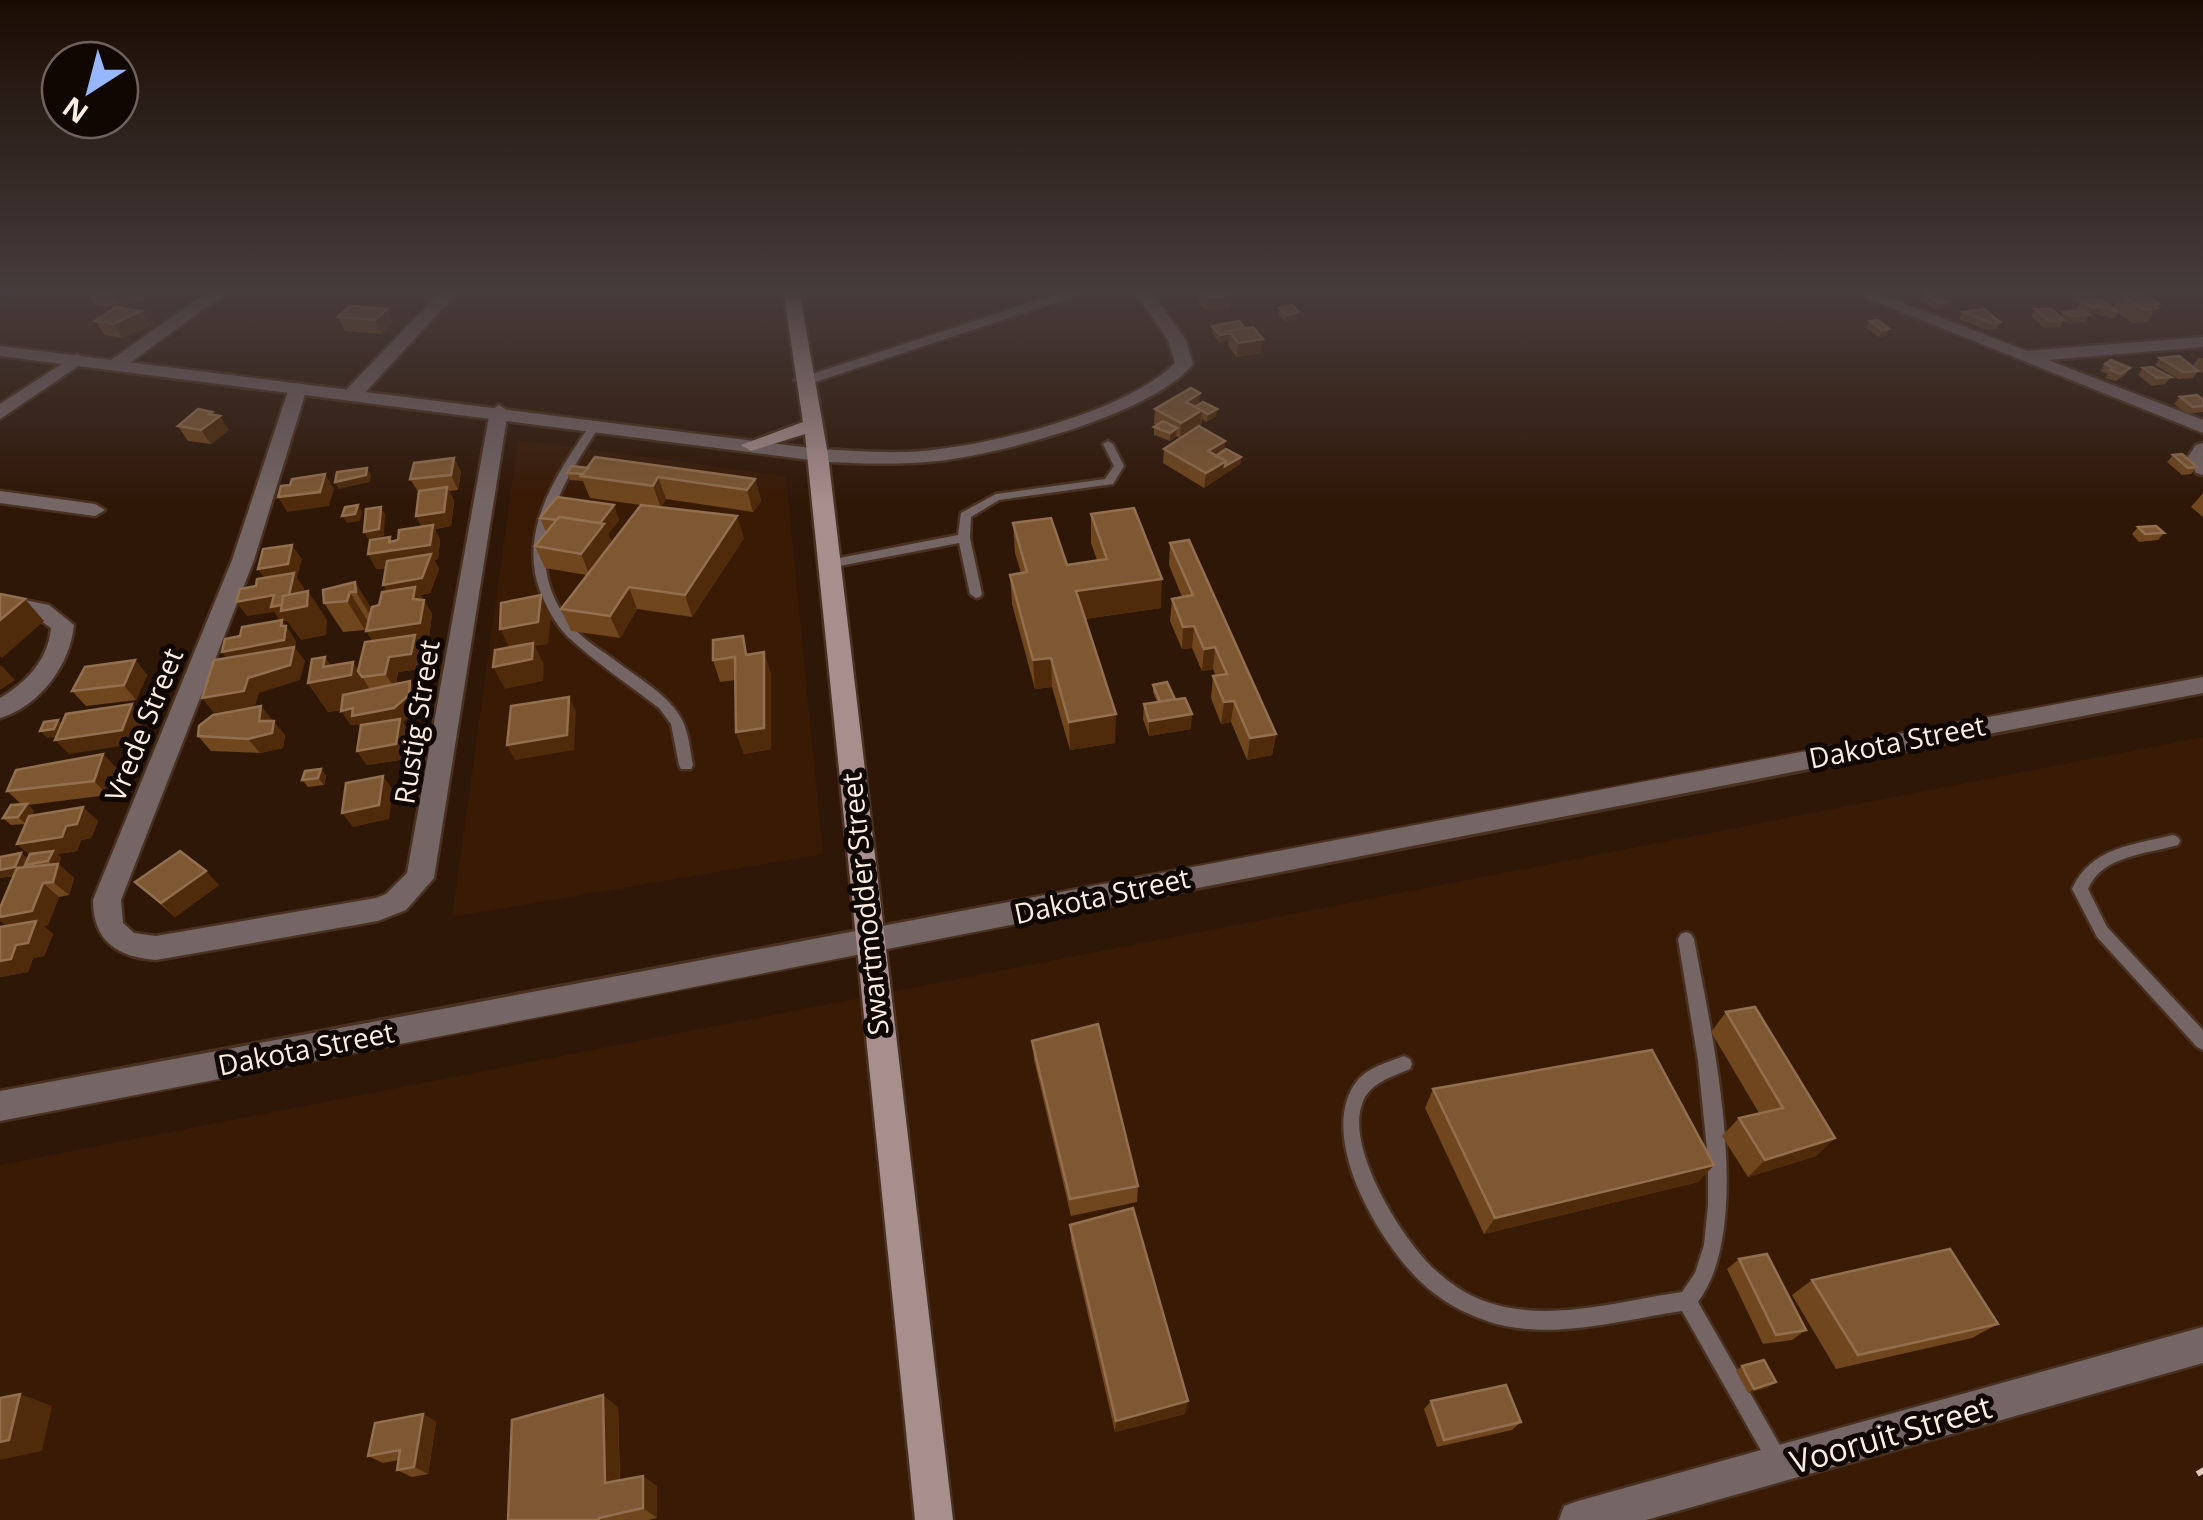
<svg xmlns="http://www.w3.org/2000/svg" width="2203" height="1520" font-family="'Open Sans',sans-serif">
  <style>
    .built { fill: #381a05 }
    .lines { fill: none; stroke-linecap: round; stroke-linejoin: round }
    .stream { stroke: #000c32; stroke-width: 6 }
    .service-casing { stroke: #483121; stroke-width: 5 }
    .minor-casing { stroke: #483121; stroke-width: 5 }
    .tertiary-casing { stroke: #483121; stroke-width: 5 }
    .secondary-casing { stroke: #483121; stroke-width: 5 }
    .service { fill: #756565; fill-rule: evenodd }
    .minor { fill: #756565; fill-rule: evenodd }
    .tertiary { fill: #756565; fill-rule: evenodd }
    .secondary { fill: #a88e8d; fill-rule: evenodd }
    .rail { stroke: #dccabe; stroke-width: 10; stroke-dasharray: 6 14; stroke-linecap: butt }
    .wall { fill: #6f461d }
    .shaded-wall { fill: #4f2b0b }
    .building { fill: #7e5832; stroke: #926f4e; stroke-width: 2.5 }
    .labels { text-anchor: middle; stroke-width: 10; stroke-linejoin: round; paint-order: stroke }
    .street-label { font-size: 28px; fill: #feede2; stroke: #100602 }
    .near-street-label { font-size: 32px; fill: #feede2; stroke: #100602 }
  </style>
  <rect width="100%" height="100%" fill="#2f1707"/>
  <!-- built -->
  <g class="built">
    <path d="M518,440l268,36 37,378 -371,63z"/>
    <path d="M2203,737v783h-2203v-355z"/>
  </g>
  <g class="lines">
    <!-- stream -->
    <path class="stream" d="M0,299l16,-10"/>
    <!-- service casing -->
    <g class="service-casing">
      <g id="service">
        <path d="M596,421l5,3c-41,63 -86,132 -29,202 12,15 33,26 48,38 21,16 50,32 62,56 7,13 8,31 11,45l-2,4h-10l-2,-4 -8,-41 -12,-16c-30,-23 -63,-45 -91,-71 -12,-12 -22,-30 -28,-46 -23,-62 19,-120 52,-169z"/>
        <path d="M1108,441l5,3 11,22 -11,18 -114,16 -28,17 -1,21 12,56 -2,3 -4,1 -6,-4 -11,-51 -130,25 -6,-4 6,-4 129,-25 3,-22 35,-19 109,-15 9,-13 -11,-22z"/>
        <path d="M2173,835l5,2 2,4 -2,4c-30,9 -76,10 -90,44l19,38 96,103v20l-6,-3 -100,-110 -25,-48c19,-42 61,-44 101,-54z"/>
        <path d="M1686,932l5,2 3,5c17,91 62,286 4,363l87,152 3,7 -3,7 -7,3 -7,-3 -89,-157c-62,9 -134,31 -195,10 -24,-8 -47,-21 -65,-38 -43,-40 -107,-148 -65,-202 11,-14 32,-19 47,-25l6,3 2,5 -2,5c-19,8 -41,14 -48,35 -16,45 39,133 71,164 15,14 32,26 51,33 62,23 135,0 198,-9l13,-19 9,-28 4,-40v-46l-10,-98 -20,-122 3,-5z"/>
      </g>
    </g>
    <!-- minor casing -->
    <g class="minor-casing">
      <g id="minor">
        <path d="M212,289h19l-108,79h-12v-8z"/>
        <path d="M443,289h17l-99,108h-14v-8z"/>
        <path d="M1072,289h24l-287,95 -15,-4z"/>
        <path d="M1133,289h16l37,51 7,24c-40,50 -192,90 -256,97 -28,3 -57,3 -85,2 -14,-1 -33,1 -44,-8l10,-6c41,2 82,6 122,0 66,-8 188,-39 235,-86l-7,-23z"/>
        <path d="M1845,289h22l160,62 176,-14v10l-155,13 155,60v13z"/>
        <path d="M77,354l9,5 -3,4 -83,56v-15z"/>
        <path d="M298,383l9,5 -53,172 -133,340 2,23 11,10 22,3 220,-38 10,-4 21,-21 83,-462 9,-6 9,6 -74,467 -28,32 -28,11 -222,39c-39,-3 -63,-19 -63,-60l139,-340 57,-172z"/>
        <path d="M2203,443v32l-7,-2 -9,-15 9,-13z"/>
        <path d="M0,491l95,13 10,6 -10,6 -95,-13z"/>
        <path d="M0,595l49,10 25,20c-4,40 -34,81 -74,93v-20c27,-16 48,-38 51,-70l-17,-12 -34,-7z"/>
        <path d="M2203,1327v36l-557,157h-87l5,-14 14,-5z"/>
      </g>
    </g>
    <!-- tertiary casing -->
    <g class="tertiary-casing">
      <g id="tertiary">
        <path d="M0,346l818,103 10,6 -10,6 -818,-105z"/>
        <path d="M2203,677v16c-735,140 -1468,288 -2203,428v-30c735,-135 1468,-278 2203,-414z"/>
      </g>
    </g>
    <!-- secondary casing -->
    <g class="secondary-casing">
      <path id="secondary" d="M783,289h16l29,166 125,1065h-38l-110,-1086 -54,17 -10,-6 62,-23z"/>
    </g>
    <!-- service -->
    <use href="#service" class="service"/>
    <!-- minor -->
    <use href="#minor" class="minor"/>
    <!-- tertiary -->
    <use href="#tertiary" class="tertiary"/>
    <!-- secondary -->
    <use href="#secondary" class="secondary"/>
    <!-- rail -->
    <path class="rail" d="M2200,1469l3,5"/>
  </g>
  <!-- wall -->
  <g class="wall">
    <path d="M87,289h60l4,6 -9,7 -10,-1 -9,7 27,17 -27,13 -18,-3 -10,-14 20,-13 -20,-4 -10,-14z"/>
    <path d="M158,289h42l-12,8 -28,-4z"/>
    <path d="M336,289h29l-8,6 -19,-2z"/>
    <path d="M1185,289h42l3,19 -23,4 -9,-11v-8l-11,-2z"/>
    <path d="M2021,289h28l-2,3 -19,2z"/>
    <path d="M2099,289h25l-4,6 -16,1 -6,-4z"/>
    <path d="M2072,290l25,3 -4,7 19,8 9,-13 38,9 -12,18 -15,1 -14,-10 -4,6 -18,-5 -7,1 -4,7 -19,1 -3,-2 -3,6 -16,1 -13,-12 4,-7 26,8 3,-5 17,-1 -4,-3 4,-7 -6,1 -7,-6z"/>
    <path d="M1925,293l22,9 -4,7 -8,1 -14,-10z"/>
    <path d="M1279,308l20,4 -1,7 -12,3 -7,-7z"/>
    <path d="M387,309l6,14 -11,11 -37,-3 -7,-14z"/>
    <path d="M1963,312l37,10 -4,7 -9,1 -28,-11z"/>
    <path d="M1239,321l22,32 -24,4 -9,-11v-6l-9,2 -7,-9v-7z"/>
    <path d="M1870,321l19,8 -4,7 -6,1 -13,-9z"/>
    <path d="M2160,358l38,13 -5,7 -15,1 -23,-14z"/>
    <path d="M2198,358h5v15l-10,-7z"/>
    <path d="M2105,364l25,4 -5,7 -10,6 -10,-3 3,-4 -8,-3z"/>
    <path d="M2143,368l28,9 -6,7 -13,2 -14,-11z"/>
    <path d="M2180,397l23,3v12l-16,2 -13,-10z"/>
    <path d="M1200,404l16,12 -9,6 -5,-3 -1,6 -1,1 24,24 17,7 -1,7 -36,24 -41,-25 1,-14 16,-11 -4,-2 -6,5 -16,-6v-8l3,-2 -3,-1 1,-15z"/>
    <path d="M212,412l17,18 -18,14 -23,-3 -10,-15z"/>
    <path d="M2173,455l24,12 -6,7 -9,1 -15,-13z"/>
    <path d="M454,458l7,14 -3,18 -9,1 5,10 -3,25 -16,3 5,11 -2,19 -4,1 5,9 -9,24 -10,2 12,19 -3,23 -12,2 6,10 -3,20 -22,3 -2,12 23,12 -1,14 -15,12 7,12 -4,25 -39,6 -10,-14 4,-22 -3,-5 -7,1 -10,-15 -13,2 -20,-29 23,-17 27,5 15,-30 -7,-10 2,-9 -3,8 -22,2 -19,-29 31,-21 16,27 8,-4 8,-13 -1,-24 -10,1 14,-32 2,4 6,-1 23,-13 -2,-34 -9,-14z"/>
    <path d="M567,473l188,6 6,22 -8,11 -87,-13 -5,8 83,31 -52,79 -55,-8 -17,29 -49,-7 -10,-22 26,-34 -42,-7 -10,-22 11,-14 -6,-14 79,2 -11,14 4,9 29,-38 -51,-7 -7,-17 -13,-1z"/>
    <path d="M2203,493v24l-12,-10z"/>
    <path d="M1091,514l70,94 -76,11 30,124 -45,7 -18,-63 -17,2 -23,-85 -2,-29 11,-2 -6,-20 -2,-30 54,42 30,-5 -6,-17z"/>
    <path d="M2138,527l26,6 -6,7 -19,2 -7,-8z"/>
    <path d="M1170,543l106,191 -4,21 -25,5 -16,-38 -10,2 -10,-26 2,-22h3l-3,-7 -11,2 -10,-23 -10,1 -12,-28 2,-22 10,-2 -13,-32z"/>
    <path d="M748,654l23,20v75l-27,5 -8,-22 -1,-52 -15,2 -7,-22z"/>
    <path d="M135,660l12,15 -11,25 -50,6 -14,-15z"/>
    <path d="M1153,685l22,14 16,30 -42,7 -6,-17 1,-15 13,-2 -4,-10z"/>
    <path d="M272,721l13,14 -2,13 -23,5 -49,-2 -13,-15z"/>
    <path d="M103,754l14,15 -9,26 -80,10 6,6 -2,4 66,6 -7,17 -10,2 -4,11 -20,3 4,4 -3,6 16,14 -5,17 -10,2 -11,28 -5,1 10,8 -9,22 -11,2 -5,14 -28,5v-50l6,-1 8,-50 -14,2 21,-25 7,6 2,-4 -4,-31 -15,1 -8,-7 18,-14 -14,-13z"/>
    <path d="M321,769l5,7 -2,9 -16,2 -6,-7z"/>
    <path d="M135,882l84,3 -44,32z"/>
    <path d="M1726,1012l109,126 -19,18 -68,21 -26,-41 17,-18 20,-5 -48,-81z"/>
    <path d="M1032,1041l106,145 -1,16 -66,14 -37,-156z"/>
    <path d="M1433,1089l281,76 -16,17 -214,52 -59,-126z"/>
    <path d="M1070,1225l115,189 -70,18 -44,-191z"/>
    <path d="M1739,1259l67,71 -14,10 -29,4 -36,-75z"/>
    <path d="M1812,1280l186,44 -26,14 -136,31 -44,-74z"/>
    <path d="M1742,1366l27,21 -21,6 -12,-22z"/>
    <path d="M1431,1401l90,21 -9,8 -75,17 -13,-38z"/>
    <path d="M618,1407l2,73 37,6v32l-9,2h-140z"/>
    <path d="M423,1414l13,8 -8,52 -16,3 -15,-7 2,-10 -16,3 -15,-7z"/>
  </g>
  <!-- shaded-wall -->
  <g class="shaded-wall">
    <path d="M121,289h3l8,12 -11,8 -9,-14z"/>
    <path d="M133,289h14l4,6 -9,7z"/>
    <path d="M184,289h16l-12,8z"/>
    <path d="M354,289h11l-8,6z"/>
    <path d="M1231,294l-1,14 -23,4 1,-14z"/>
    <path d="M1947,302l-4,7 -8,1 4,-7z"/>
    <path d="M2101,307l-5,7 -9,1 5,-7z"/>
    <path d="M387,309l6,14 -11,11 -7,-14z"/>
    <path d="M141,311l9,14 -27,13 -10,-14z"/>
    <path d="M1299,312l-1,7 -12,3 1,-7z"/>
    <path d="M1889,329l-4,7 -6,1 3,-7z"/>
    <path d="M1229,333l-1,7 -9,2 1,-7z"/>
    <path d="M1263,339l-2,14 -24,4 1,-14z"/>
    <path d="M1200,393l-1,14 -2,2 -11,-7z"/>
    <path d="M1217,409l-1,7 -9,6 1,-8z"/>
    <path d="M1202,410l-1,15 -21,13 1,-15z"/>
    <path d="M212,412l4,7 4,-3 9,14 -18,14 -10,-14 8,-16z"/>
    <path d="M1177,428l-1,8 -6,5v-8z"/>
    <path d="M1225,441l-1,15 -9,5 -7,-10z"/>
    <path d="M1241,457l-1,7 -36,24 2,-15 20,-12z"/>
    <path d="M454,458l7,14 -3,18 -7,-15z"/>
    <path d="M367,468l4,7 -1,7 -31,7 -4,-7z"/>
    <path d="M325,474l9,15 -5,17 -42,6 -9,-15z"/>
    <path d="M658,477l8,22 -5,9 -8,-22z"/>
    <path d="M755,479l6,22 -8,11 -6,-22z"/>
    <path d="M447,487l7,14 -3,25 -16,3 5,11 -2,19 -4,1 5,9 -9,24 -10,2 4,7 -32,-3 -9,-14 45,-24 -52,8 -8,-15 21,-12 1,-5 7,13 26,-19 -7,-15z"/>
    <path d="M358,505l4,7 -2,9 -13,2 -5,-7z"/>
    <path d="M614,505l5,15 -11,14 5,12 -23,30 -9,-22 17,-28z"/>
    <path d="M381,507l4,7 -1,22 -16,3 -4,-7z"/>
    <path d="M737,516l7,22 -52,79 -7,-22z"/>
    <path d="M292,545l10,14 -5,19 7,10 -5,19 9,-16 19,29 -1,15 -25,5 -14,-19h-4l13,20 -1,7 10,13 -5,19 -41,13 -4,13 -41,7 -12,-15 31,-31 -11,-15 59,-26v-4l-7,-10 -27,4 -11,-14 32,-19 -10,-14z"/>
    <path d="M1162,579l-1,29 -84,12 -1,-29z"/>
    <path d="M355,582l18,29 1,10 -18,-29z"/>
    <path d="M629,587l8,22 -17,29 -10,-22z"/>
    <path d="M350,592l18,30 -3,8 -18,-29z"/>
    <path d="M541,595l10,23 -3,26 -13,2 9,19 -1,16 -38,8 -12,-22 18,-16 -11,-22z"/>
    <path d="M25,599l19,22 -42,37 -2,-2v-36z"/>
    <path d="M424,600l8,14 -3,23 -12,2 6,10 -3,20 -22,3 -3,16 -10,-14 4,-17 -13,-11 -10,-15z"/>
    <path d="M1194,626l-2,22 -10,1 1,-22z"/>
    <path d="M1215,647l-2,22 -11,2 2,-22z"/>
    <path d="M764,652l7,22v75l-27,5 -8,-22z"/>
    <path d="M325,657l14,20 14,-15 18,29 -1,13 -42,8 -20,-29 15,-16z"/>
    <path d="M1051,658l1,29 -17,2 -2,-29z"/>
    <path d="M135,660l12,15 -11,25 -12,-15z"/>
    <path d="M1,665l14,15 -15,10v-24z"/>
    <path d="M410,681l9,15 -1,14 -15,12 7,12 -4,25 -39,6 -10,-14 5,-20 -4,-7 -7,1 -10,-14z"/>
    <path d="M569,697l7,14 -2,39 -59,10 -8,-15z"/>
    <path d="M1234,701l-3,21 -10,2 3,-22z"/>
    <path d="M132,704l12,15 -9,25 -66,10 -14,-14z"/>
    <path d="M261,706l24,29 -2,13 -23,5 -12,-14 11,-18z"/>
    <path d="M1116,714l-1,29 -45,7 -1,-28z"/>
    <path d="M1192,714l-1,15 -42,7v-15z"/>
    <path d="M58,720l7,7 -4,9 -14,2 -7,-7z"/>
    <path d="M1276,734l-4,21 -25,5 3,-22z"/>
    <path d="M103,754l14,15 -9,26 -14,-14z"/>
    <path d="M321,769l5,7 -2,9 -6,-7z"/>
    <path d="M383,776l10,14 -4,29 -36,8 -11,-14z"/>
    <path d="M27,804l7,7 -8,13 -8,-7z"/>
    <path d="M83,807l15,14 -7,17 -10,2 -4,11 -20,3 4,4 -5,10 -8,-7 -15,-3 -16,-14 49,-18z"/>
    <path d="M21,853l8,7 -4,5 2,1 -4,8 -23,4v-8z"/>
    <path d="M58,864l16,14 -5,17 -16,-13z"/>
    <path d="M206,871l13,14 -44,32 -14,-14z"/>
    <path d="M43,883l16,14 -11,28 -5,1 10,8 -9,22 -11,2 -5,14 -28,5v-16l16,-16 -3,-14 -13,-10v-4z"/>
    <path d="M1835,1138l-19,18 -68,21 17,-17z"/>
    <path d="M1714,1165l-16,17 -214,52 11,-16z"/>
    <path d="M1776,1382l-7,5 -21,6 6,-4z"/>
    <path d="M20,1394l32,12 -10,45 -42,9v-18z"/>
    <path d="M603,1395l15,12 2,86 -15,-10z"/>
    <path d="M1188,1401l-3,13 -70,18 1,-11z"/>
    <path d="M423,1414l13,8 -8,52 -14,-7z"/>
    <path d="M643,1476l14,10v32l-14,-10z"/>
  </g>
  <!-- building -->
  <g class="building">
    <path d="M87,289h34l-9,6 -27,-5z"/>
    <path d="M1200,289h27l4,5 -23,4z"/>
    <path d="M2091,289l6,4 -17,2 -8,-5z"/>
    <path d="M1933,292l14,10 -8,1 -14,-10z"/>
    <path d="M2144,293l15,11h-7l5,4 -15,1 -21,-14z"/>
    <path d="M2100,299l18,13 -17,-5 -9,1 -11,-7z"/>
    <path d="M1292,305l7,7 -12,3 -8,-7z"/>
    <path d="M350,306l37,3 -12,11 -37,-3z"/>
    <path d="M116,307l25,4 -28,13 -18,-3z"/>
    <path d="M1984,309l16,13 -9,1 -28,-11z"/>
    <path d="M2035,309h16l13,11 -15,1z"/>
    <path d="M2083,310l7,5 -19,1 -7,-4z"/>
    <path d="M1877,320l12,9 -7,1 -12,-9z"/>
    <path d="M1239,321l7,8 -17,2 1,2 -10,2 -8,-9z"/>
    <path d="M1253,327l10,12 -25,4 -9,-12z"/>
    <path d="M2179,356l19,15 -15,1 -23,-14z"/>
    <path d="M2111,360l19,8 -10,6 -10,-4 4,-2 -9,-4z"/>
    <path d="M2152,367l19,10 -14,1 -14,-10z"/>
    <path d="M1191,388l9,5 -14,9 16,8 -21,13 -26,-14z"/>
    <path d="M2197,395l6,5v6l-10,1 -13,-10z"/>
    <path d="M1203,402l14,7 -9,5 -13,-7z"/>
    <path d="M198,409l14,3 -3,2 11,2 -19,14 -23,-4z"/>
    <path d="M1163,421l14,7 -7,5 -16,-6z"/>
    <path d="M1199,426l26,15 -17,10 18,10 -20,12 -42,-24z"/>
    <path d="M1226,449l15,8 -16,9 1,-5 -10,-5z"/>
    <path d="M2182,454l15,13 -9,1 -15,-13z"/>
    <path d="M595,457l160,22 -8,11 -89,-13 -5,9 -72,-10z"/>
    <path d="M454,458l-3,17 -41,4 4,-16z"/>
    <path d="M572,466l16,2 -5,6 -16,-1z"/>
    <path d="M367,468l-1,7 -31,7 2,-10z"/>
    <path d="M325,474l-5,18 -42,5 3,-11 9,-1 2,-6z"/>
    <path d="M447,487l-3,25 -28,4 3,-25z"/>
    <path d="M557,497l57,8 -14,18 -41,-6 -2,3 -17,-2z"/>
    <path d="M358,505l-3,9 -13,2 3,-9z"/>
    <path d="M641,505l96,11 -52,79 -56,-8 -19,29 -49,-7z"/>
    <path d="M381,507l-2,22 -15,3 2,-23z"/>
    <path d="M1134,508l28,71 -86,12 40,123 -47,8 -18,-64 -18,2 -23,-85 17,-3 -14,-49 38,-5 16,47 40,-6 -16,-45z"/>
    <path d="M559,517l45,7 -23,30 -46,-8z"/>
    <path d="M433,525l-3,20 -62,9 2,-14 20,-3 -1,5 9,-2 1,-10z"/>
    <path d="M2156,526l8,7 -19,1 -7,-7z"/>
    <path d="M1189,540l87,194 -26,4 -16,-37 -10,1 -11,-26 14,-2 -12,-27 -11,2 -10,-23 -11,1 -11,-28 21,-4 -23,-52z"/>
    <path d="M292,545l-4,19 -30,5 5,-20z"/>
    <path d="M431,554l-9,24 -39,7 4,-24z"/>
    <path d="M294,573l-5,22 -6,1 -1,9 -11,2 3,-12 -38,7 4,-13 16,-3 1,-7z"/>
    <path d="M355,582l1,10h-6l-3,9 -23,2 -1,-13z"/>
    <path d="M415,587l-2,12 11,1 -4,23 -54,8 6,-24 7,-2 3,-13z"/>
    <path d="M308,591l-1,15 -26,5 2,-15z"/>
    <path d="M0,594l25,5 -25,21z"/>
    <path d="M541,595l-3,27 -38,7 1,-26z"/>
    <path d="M282,620l-1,6h5l-2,14 -62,12 3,-13 15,-3 2,-9z"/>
    <path d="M415,635l-4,19 -22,3 -4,17 -23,3 -4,-6 7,-29z"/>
    <path d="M743,636l3,19 18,-3v76l-28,4 -1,-75 -22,3v-20z"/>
    <path d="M533,643l-1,16 -39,8 2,-17z"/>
    <path d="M294,647l-4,18 -42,13 -4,13 -42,7 12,-38z"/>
    <path d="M325,657l-2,10 30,-5 -2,13 -43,8 4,-24z"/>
    <path d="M135,660l-11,25 -52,6 13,-24z"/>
    <path d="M410,681l-1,14 -15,13 -42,8 1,-8 -12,3 2,-16z"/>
    <path d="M1167,682l8,17 -15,3 -7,-17z"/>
    <path d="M569,697l-2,38 -60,10 4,-39z"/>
    <path d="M1185,698l7,16 -43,7 -5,-17z"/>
    <path d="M132,704l-10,26 -67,10 11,-26z"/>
    <path d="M261,706l-2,15h15l-2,12 -24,6 -50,-3 1,-10 14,-11z"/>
    <path d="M400,719l-4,25 -39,7 4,-26z"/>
    <path d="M58,720l-4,9 -14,2 4,-9z"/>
    <path d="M103,754l-9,27 -87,10 9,-21z"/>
    <path d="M321,769l-3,9 -16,2 3,-9z"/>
    <path d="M383,776l-4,29 -37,8 4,-30z"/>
    <path d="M27,804l-9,13 -15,1 8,-13z"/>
    <path d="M83,807l-6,17 -11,2 -4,11 -45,7 12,-28z"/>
    <path d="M53,851l-5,10 -23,4 5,-11z"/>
    <path d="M180,851l26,20 -45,32 -26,-21z"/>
    <path d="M21,853l-6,14 -15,3v-13z"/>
    <path d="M58,864l-5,18 -10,1 -11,28 -32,6v-9l17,-40z"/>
    <path d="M36,921l-8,22 -12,2 -5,14 -11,2v-34z"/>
    <path d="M1755,1007l80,131 -70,22 -26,-42 44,-10 -57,-96z"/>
    <path d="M1098,1024l40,162 -68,13 -38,-158z"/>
    <path d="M1652,1050l62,115 -219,53 -62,-129z"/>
    <path d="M1133,1208l55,193 -72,20 -46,-196z"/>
    <path d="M1950,1249l48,75 -140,31 -46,-75z"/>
    <path d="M1767,1254l39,76 -30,5 -37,-76z"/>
    <path d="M1764,1360l12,22 -22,7 -12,-23z"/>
    <path d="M1506,1385l15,37 -77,18 -13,-39z"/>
    <path d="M20,1394l-11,46 -9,2v-44z"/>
    <path d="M603,1395l2,88 38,-7v32l-44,10v2h-91l4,-100z"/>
    <path d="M423,1414l-9,53 -17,3 3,-20 -32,6 7,-33z"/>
  </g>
  <!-- sky -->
  <linearGradient id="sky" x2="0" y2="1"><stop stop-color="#1a0d04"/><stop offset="0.58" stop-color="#473c3c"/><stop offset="1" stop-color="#473c3c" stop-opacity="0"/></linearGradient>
  <rect width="2203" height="502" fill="url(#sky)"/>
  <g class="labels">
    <!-- street labels -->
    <g class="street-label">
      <text transform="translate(417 722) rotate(-81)" y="10">Rustig Street</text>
      <text transform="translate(144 725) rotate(-68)" y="10">Vrede Street</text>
      <text transform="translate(1897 742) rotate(-11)" y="10">Dakota Street</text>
      <text transform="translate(1102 896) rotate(-12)" y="10">Dakota Street</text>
      <text transform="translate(865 904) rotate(-96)" y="10">Swartmodder Street</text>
      <text transform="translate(306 1049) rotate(-11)" y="10">Dakota Street</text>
    </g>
    <!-- near-street labels -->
    <g class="near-street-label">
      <text transform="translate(1891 1435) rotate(-16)" y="11">Vooruit Street</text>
    </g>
  </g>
  <!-- north arrow -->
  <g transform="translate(90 90) rotate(216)"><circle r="48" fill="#100602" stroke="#6f625c" stroke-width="2.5"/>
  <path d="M0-8L18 38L0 25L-18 38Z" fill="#96b6fd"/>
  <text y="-15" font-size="28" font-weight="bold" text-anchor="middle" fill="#feede2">N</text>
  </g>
</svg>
